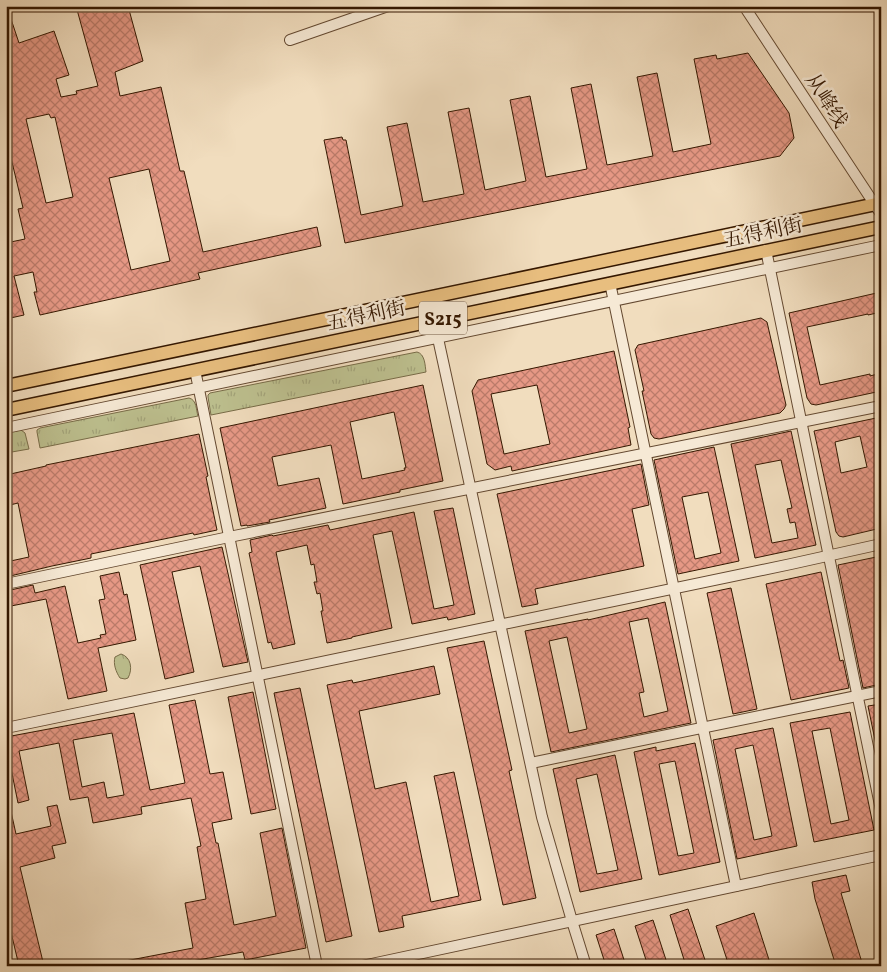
<svg xmlns="http://www.w3.org/2000/svg" width="887" height="972" font-family="Vollkorn,'Noto Serif SC',serif">
  <style>
    .grass { fill: url(#grass-tufts); stroke: #786c48 }
    .building { fill: url(#building-cross-hatch); stroke: #341700; fill-rule: evenodd }
    .lines { fill: none; stroke-linecap: round; stroke-linejoin: round }
    .minor-casing { stroke: #634830; stroke-width: 12 }
    .major-casing { stroke: #341700; stroke-width: 15 }
    .minor { stroke: #f6e9d5; stroke-width: 10 }
    .major { stroke: #e8be7f; stroke-width: 12 }
    .labels { text-anchor: middle; stroke-width: 5; stroke-linejoin: round; paint-order: stroke }
    .shield { fill: #f6e9d5; stroke: #6e5640; stroke-width: 1 }
    .shield-label { font-size: 19px; font-weight: bold; fill: #341700 }
    .street-label { font-size: 20px; fill: #341700; stroke: #f6e9d5 }
  </style>
  <defs>
    <pattern id="grass-tufts" width="24" height="20" patternUnits="userSpaceOnUse" patternTransform="scale(1.25)"><rect width="24" height="20" fill="#bdc08f"/><path d="M3 7l-1-3M5 7V3M7 7l1-3M15 17l-1-3M17 17v-4M19 17l1-3" fill="none" stroke="#a3a47a"/></pattern>
    <pattern id="building-cross-hatch" width="8" height="8" patternUnits="userSpaceOnUse" patternTransform="scale(1.25)"><rect width="8" height="8" fill="#e69885"/><path d="M0 0l8 8M0 8l8-8" fill="none" stroke="#bb7b6a"/></pattern>
  </defs>
  <rect width="100%" height="100%" fill="#f1ddbe"/>
  <filter id="stains"><feTurbulence type="fractalNoise" baseFrequency=".004" numOctaves="4"/><feColorMatrix values="0 0 0 0 .2 0 0 0 0 .09 0 0 0 0 .02 0 0 0 .5 -.17"/></filter>
  <radialGradient id="worn" r=".72"><stop offset=".6" stop-color="#630" stop-opacity="0"/><stop offset="1" stop-color="#630" stop-opacity=".3"/></radialGradient>
  <!-- grass -->
  <g class="grass">
    <path d="M417,352c8,2 8,13 9,20l-215,43 -3,-18v-2l2,-2z"/>
    <path d="M189,398c8,2 7,12 9,18l-158,32 -3,-16v-2l3,-2z"/>
    <path d="M21,430l4,3 4,16 -23,4v-20z"/>
    <path d="M121,654c10,3 12,15 7,24l-3,1 -5,-1c-4,-6 -7,-14 -5,-21z"/>
  </g>
  <!-- building -->
  <g class="building">
    <path d="M76,6h52l15,55 -28,11 5,24 41,-9 19,84h4l19,81 114,-25 4,19 -123,27 2,6 -160,36 -6,-23h3l-4,-20 -19,4 10,39 -18,4v-76l19,-4 -7,-30 5,-1 -17,-71v-127h2l11,33 35,-12 15,44 -13,4 5,18 16,-3 -1,-3 22,-5zM49,114l2,4 4,-1 18,80 -27,6 -20,-84zM149,169l21,92 -39,9 -22,-92z"/>
    <path d="M748,53l41,60 5,25 -14,18 -435,87 -21,-103 18,-3 1,3h3l15,75 42,-9 -16,-79 20,-4 16,79 41,-8 -16,-82 21,-4 16,82 41,-9 -16,-81 20,-4 16,81 41,-8 -16,-81 20,-4 16,81 46,-9 -16,-79 20,-4 16,79 38,-8 -17,-85 22,-4 1,4z"/>
    <path d="M881,292v20l-13,3v-1l-61,13 13,58 50,-11v2l11,-3v18l-65,14 -5,-1 -4,-6 -18,-85z"/>
    <path d="M761,318l6,4 19,83 -2,4 -4,4 -121,26 -5,-1 -3,-4 -9,-43h2l-9,-41 3,-5z"/>
    <path d="M614,351l16,76 -2,1 3,17 -119,26 -1,-5 -16,4 -8,-6 -15,-73 6,-11zM537,385l13,59 -46,10 -13,-60z"/>
    <path d="M423,385l20,96 -43,9v2l-57,12 -12,-59 -59,12 6,29 41,-8 7,30 -57,12 1,2 -23,4v-1l-6,1 -21,-98zM394,412l12,56h-2l1,2 -43,9 -12,-57z"/>
    <path d="M881,417v111l-38,9 -4,-1 -3,-4 -22,-101zM860,436l7,31 -26,6 -6,-31z"/>
    <path d="M791,431l25,114 -61,13 -24,-114zM781,460l11,48 -5,1 3,14 5,-1 3,16 -26,5 -17,-78z"/>
    <path d="M199,434l9,42 -2,1 11,53 -23,5 -1,-2 -102,21v4l-39,8 -46,11v-15l23,-5 -11,-54 -12,3v-31l40,-9v-1z"/>
    <path d="M714,447l25,114 -61,13 -24,-114zM708,492l13,61 -26,6 -13,-62z"/>
    <path d="M641,464l8,41 -17,4 12,57 -109,23 3,15 -16,3 -25,-113z"/>
    <path d="M453,508l22,106 -27,6 -1,-3 -35,7 -20,-93 -19,4 19,93 -40,9v1l-25,5 -6,-32h2l-3,-18 -3,1 -3,-12h3l-3,-18 -3,1 -4,-20 -31,7 19,92 -22,5 -2,-7 -3,1 -19,-90 3,-1 -2,-12 22,-5 1,1 55,-11 2,5 84,-18 20,97 20,-4 -20,-94z"/>
    <path d="M222,547l26,115 -25,5 -23,-101 -28,6 22,100 -29,7 -25,-114z"/>
    <path d="M881,556v128l-18,4 -25,-123z"/>
    <path d="M119,572l5,23 3,-1 9,46 -38,8 9,43 -39,8 -22,-100 -40,8v-16l27,-6 2,8 30,-7 13,57 23,-5 -1,-3 6,-1 -7,-34 6,-1 -5,-23z"/>
    <path d="M821,572l19,89 3,-1 6,28 -58,12 -25,-116z"/>
    <path d="M731,588l26,121 -24,5 -26,-121z"/>
    <path d="M665,602l26,121 -140,29 -26,-121 63,-12v1zM648,618l20,93 -24,6 -5,-24 5,-1 -15,-70zM567,637l20,92 -18,4 -20,-92z"/>
    <path d="M484,641l28,129 -3,1 27,127 -33,7 -56,-257z"/>
    <path d="M434,666l6,28 -81,17 16,78 31,-7 25,120 28,-6 -25,-120 20,-4 27,128 -79,16 2,11 -25,5 -52,-247 25,-5 1,3z"/>
    <path d="M300,688l52,248 -26,6 -52,-249z"/>
    <path d="M253,692l23,117 -25,5 -23,-117z"/>
    <path d="M195,700l15,74 13,-2 9,47 -20,4 4,20h2l16,82 42,-9 -16,-83 22,-5 24,120 -61,12 -2,-8 -51,9 1,5h-72l-1,-4 73,-14 -8,-45 21,-4 -9,-52 4,-1 -10,-48 -50,9 1,7 -49,9 -5,-26 -18,3 -11,-57 -40,8 10,49 -11,3 -12,-59v-7l128,-24 16,77 35,-7 -16,-78zM112,733l12,62 -17,3 -3,-16 -22,5 -9,-47z"/>
    <path d="M881,704v45l-4,1 -9,-44z"/>
    <path d="M850,712l24,118 -60,12 -24,-119zM830,728l19,92 -18,4 -19,-93z"/>
    <path d="M773,728l24,118 -60,13 -24,-119zM753,745l19,91 -18,4 -19,-91z"/>
    <path d="M695,743l25,119 -61,13 -25,-123 22,-5v4zM675,761l19,92 -16,3 -19,-92z"/>
    <path d="M615,755l27,124 -62,13 -27,-123zM597,774l21,96 -21,4 -21,-95z"/>
    <path d="M57,805l9,38 -14,3 3,12 -35,9 24,99h-25l-13,-55v-103l4,-1 6,27 35,-8 -4,-19z"/>
    <path d="M846,875l4,16 -9,2 22,73h-27l-21,-67 -3,-17z"/>
    <path d="M688,909l19,57h-21l-16,-51z"/>
    <path d="M754,913l17,53h-42l-13,-40z"/>
    <path d="M653,920l15,46h-20l-13,-40z"/>
    <path d="M614,929l12,37h-20l-10,-31z"/>
  </g>
  <g class="lines">
    <!-- minor casing -->
    <g class="minor-casing">
      <g id="minor">
        <path d="M744,6l137,208"/>
        <path d="M290,40l98,-34"/>
        <path d="M766,250l115,560"/>
        <path d="M610,283l126,603"/>
        <path d="M434,320l108,497 30,104 14,45"/>
        <path d="M195,370l122,596"/>
        <path d="M6,428l875,-183"/>
        <path d="M6,584l223,-47 652,-131"/>
        <path d="M6,728l785,-164 90,-20"/>
        <path d="M531,763l350,-72"/>
        <path d="M362,966l519,-111"/>
      </g>
    </g>
    <!-- major casing -->
    <g class="major-casing">
      <g id="major">
        <path d="M6,386l875,-183"/>
        <path d="M6,410l875,-183"/>
      </g>
    </g>
    <!-- minor -->
    <use href="#minor" class="minor"/>
    <!-- major -->
    <use href="#major" class="major"/>
  </g>
  <g class="labels">
    <!-- shield labels -->
    <rect class="shield" x="419" y="301.5" width="48" height="33" rx="4"/>
    <g class="shield-label">
      <text x="443" y="325">S215</text>
    </g>
    <!-- street labels -->
    <g class="street-label">
      <text transform="translate(827 100) rotate(57)" y="7">从峰线</text>
      <text transform="translate(763 232) rotate(-12)" y="7">五得利街</text>
      <text transform="translate(366 315) rotate(-12)" y="7">五得利街</text>
    </g>
  </g>
  <!-- margin -->
  <rect width="887" height="972" fill="none" stroke="#f1ddbe" stroke-width="25"/>
  <rect x="8" y="8" width="872" height="957" fill="none" stroke="#341700" stroke-width="2.5"/>
  <rect x="12" y="12" width="862" height="947" fill="none" stroke="#341700"/>
  <rect width="100%" height="100%" filter="url(#stains)"/>
  <rect width="100%" height="100%" fill="url(#worn)"/>
</svg>
